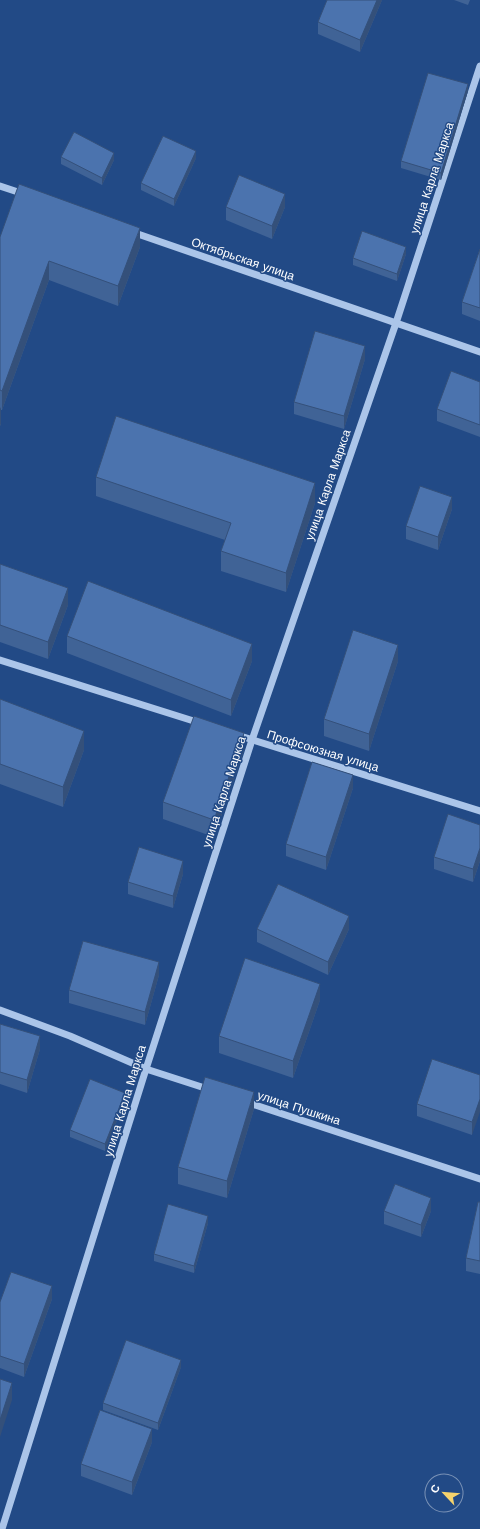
<svg xmlns="http://www.w3.org/2000/svg" width="480" height="1529" font-family="'Work Sans',sans-serif">
  <style>
    .lines { fill: none; stroke-linecap: round; stroke-linejoin: round }
    .minor { stroke: #abc5e9; stroke-width: 7 }
    .wall { fill: #406396 }
    .shaded-wall { fill: #34507a }
    .building { fill: #4b73ae; stroke: #34507a }
    .labels { text-anchor: middle; stroke-width: 3; stroke-linejoin: round; paint-order: stroke }
    .street-label { font-size: 12px; fill: #fff; stroke: #224a86 }
  </style>
  <rect width="100%" height="100%" fill="#224a86"/>
  <g class="lines">
    <!-- minor -->
    <g class="minor">
      <path d="M0,186l24,8"/>
      <path d="M132,232l348,120"/>
      <path d="M0,660l200,63"/>
      <path d="M237,735l243,76"/>
      <path d="M0,1010l70,26 76,33 65,21"/>
      <path d="M246,1102l234,77"/>
      <path d="M2,1529l144,-460 106,-329 144,-417 84,-257"/>
    </g>
  </g>
  <!-- wall -->
  <g class="wall">
    <path d="M382,0l-22,52 -42,-18v-12z"/>
    <path d="M454,0h16l-2,5z"/>
    <path d="M468,91l-27,89 -40,-12v-7z"/>
    <path d="M61,157l53,3 -12,25 -41,-21z"/>
    <path d="M196,158l-22,48 -33,-16v-7z"/>
    <path d="M226,207h59l-13,32 -46,-19z"/>
    <path d="M0,237l140,10 -22,59 -69,-26 -47,130h-1v14l-1,2z"/>
    <path d="M480,249v72l-18,-7v-12z"/>
    <path d="M406,254l-9,27 -44,-16v-7z"/>
    <path d="M365,359l-21,70 -50,-15v-12z"/>
    <path d="M480,382v55l-43,-16v-12z"/>
    <path d="M96,477l219,26 -29,89 -65,-21v-20l4,-11 -129,-44z"/>
    <path d="M452,509l-14,41 -32,-11v-13z"/>
    <path d="M0,564l68,41 -20,54 -48,-17z"/>
    <path d="M67,636l185,25 -21,55 -164,-63z"/>
    <path d="M398,661l-29,90 -45,-15v-17z"/>
    <path d="M0,699l84,51 -21,57 -63,-23z"/>
    <path d="M244,750l-30,87 -51,-18v-17z"/>
    <path d="M353,788l-27,82 -40,-14v-12z"/>
    <path d="M480,825v36l-7,21 -39,-13v-12z"/>
    <path d="M183,874l-10,34 -45,-14v-12z"/>
    <path d="M257,929h92l-21,46 -71,-33z"/>
    <path d="M159,975l-14,50 -76,-22v-13z"/>
    <path d="M320,1000l-27,78 -74,-25v-17z"/>
    <path d="M0,1024l40,25 -13,44 -27,-9z"/>
    <path d="M480,1075l-8,60 -55,-19v-12z"/>
    <path d="M125,1100l-20,51 -35,-14v-7z"/>
    <path d="M254,1109l-27,89 -49,-14v-17z"/>
    <path d="M480,1202v72l-14,-3v-13z"/>
    <path d="M384,1211h47l-10,26 -37,-13z"/>
    <path d="M208,1223l-14,50 -40,-12v-7z"/>
    <path d="M52,1299l-28,78 -24,-9v-66z"/>
    <path d="M181,1367l-23,63 -55,-20v-7z"/>
    <path d="M152,1442l-20,53 -51,-19v-12z"/>
  </g>
  <!-- shaded-wall -->
  <g class="shaded-wall">
    <path d="M377,0h5l-22,52v-12z"/>
    <path d="M468,84v7l-27,89v-7z"/>
    <path d="M196,151v7l-22,48v-7z"/>
    <path d="M114,153v7l-12,25v-7z"/>
    <path d="M285,194v13l-13,32v-13z"/>
    <path d="M140,228v19l-22,59v-20z"/>
    <path d="M406,247v7l-9,27v-7z"/>
    <path d="M49,261v19l-47,130v-19z"/>
    <path d="M365,346v13l-21,70v-13z"/>
    <path d="M1,407v17l-1,2v-17z"/>
    <path d="M315,483v20l-29,89v-19z"/>
    <path d="M452,497v12l-14,41v-13z"/>
    <path d="M68,588v17l-20,54v-17z"/>
    <path d="M252,644v17l-21,55v-16z"/>
    <path d="M398,645v16l-29,90v-17z"/>
    <path d="M84,731v19l-21,57v-20z"/>
    <path d="M244,733v17l-30,87v-17z"/>
    <path d="M353,775v13l-27,82v-13z"/>
    <path d="M480,848v13l-7,21v-13z"/>
    <path d="M183,861v13l-10,34v-12z"/>
    <path d="M349,916v13l-21,46v-13z"/>
    <path d="M159,962v13l-14,50v-13z"/>
    <path d="M320,984v16l-27,78v-17z"/>
    <path d="M40,1036v13l-13,44v-13z"/>
    <path d="M254,1092v17l-27,89v-17z"/>
    <path d="M125,1093v7l-20,51v-7z"/>
    <path d="M480,1099v13l-8,23v-13z"/>
    <path d="M431,1198v13l-10,26v-12z"/>
    <path d="M208,1216v7l-14,50v-7z"/>
    <path d="M52,1286v13l-28,78v-13z"/>
    <path d="M181,1360v7l-23,63v-7z"/>
    <path d="M12,1383v17l-12,37v-17z"/>
    <path d="M152,1429v13l-20,53v-13z"/>
  </g>
  <!-- building -->
  <g class="building">
    <path d="M327,0h50l-17,40 -42,-18z"/>
    <path d="M428,73l40,11 -27,89 -40,-12z"/>
    <path d="M74,132l40,21 -12,25 -41,-21z"/>
    <path d="M163,136l33,15 -22,48 -33,-16z"/>
    <path d="M239,175l46,19 -13,32 -46,-19z"/>
    <path d="M19,184l121,44 -22,58 -69,-25 -47,130 -2,-1v-153z"/>
    <path d="M362,231l44,16 -9,27 -44,-16z"/>
    <path d="M480,249v59l-18,-6z"/>
    <path d="M315,331l50,15 -21,70 -50,-14z"/>
    <path d="M451,371l29,11v43l-43,-16z"/>
    <path d="M116,416l199,67 -29,90 -65,-22 10,-28 -135,-46z"/>
    <path d="M420,486l32,11 -14,40 -32,-11z"/>
    <path d="M0,564l68,24 -20,54 -48,-17z"/>
    <path d="M88,581l164,63 -21,56 -164,-64z"/>
    <path d="M353,630l45,15 -29,89 -45,-15z"/>
    <path d="M0,699l84,32 -21,56 -63,-23z"/>
    <path d="M194,716l50,17 -30,87 -51,-18z"/>
    <path d="M312,762l41,13 -27,82 -40,-13z"/>
    <path d="M448,814l32,11v23l-7,21 -39,-12z"/>
    <path d="M139,847l44,14 -10,35 -45,-14z"/>
    <path d="M278,884l71,32 -21,46 -71,-33z"/>
    <path d="M83,941l76,21 -14,50 -76,-22z"/>
    <path d="M245,958l75,26 -27,77 -74,-25z"/>
    <path d="M0,1024l40,12 -13,44 -27,-8z"/>
    <path d="M432,1059l48,16v24l-8,23 -55,-18z"/>
    <path d="M205,1077l49,15 -27,89 -49,-14z"/>
    <path d="M90,1079l35,14 -20,51 -35,-14z"/>
    <path d="M395,1184l36,14 -10,27 -37,-14z"/>
    <path d="M478,1202h2v59l-14,-3z"/>
    <path d="M168,1204l40,12 -14,50 -40,-12z"/>
    <path d="M11,1272l41,14 -28,78 -24,-8v-54z"/>
    <path d="M126,1340l55,20 -23,63 -55,-20z"/>
    <path d="M0,1379l12,4 -12,37z"/>
    <path d="M100,1410l52,19 -20,53 -51,-18z"/>
  </g>
  <g class="labels">
    <!-- street labels -->
    <g class="street-label">
      <text transform="translate(432 178) rotate(-72)" y="4">улица Карла Маркса</text>
      <text transform="translate(243 259) rotate(19)" y="4">Октябрьская улица</text>
      <text transform="translate(328 485) rotate(-71)" y="4">улица Карла Маркса</text>
      <text transform="translate(323 751) rotate(17)" y="4">Профсоюзная улица</text>
      <text transform="translate(224 792) rotate(-72)" y="4">улица Карла Маркса</text>
      <text transform="translate(125 1101) rotate(-73)" y="4">улица Карла Маркса</text>
      <text transform="translate(299 1108) rotate(18)" y="4">улица Пушкина</text>
    </g>
  </g>
  <!-- north arrow -->
  <g transform="translate(444 1493) rotate(296)"><circle r="19" fill="#224a86" stroke="#7a92b6"/>
  <path d="M0-3L7 15L0 10L-7 15Z" fill="#f5d36d"/>
  <text y="-6" font-size="11" font-weight="bold" text-anchor="middle" fill="#ffffff">С</text>
  </g>
</svg>
